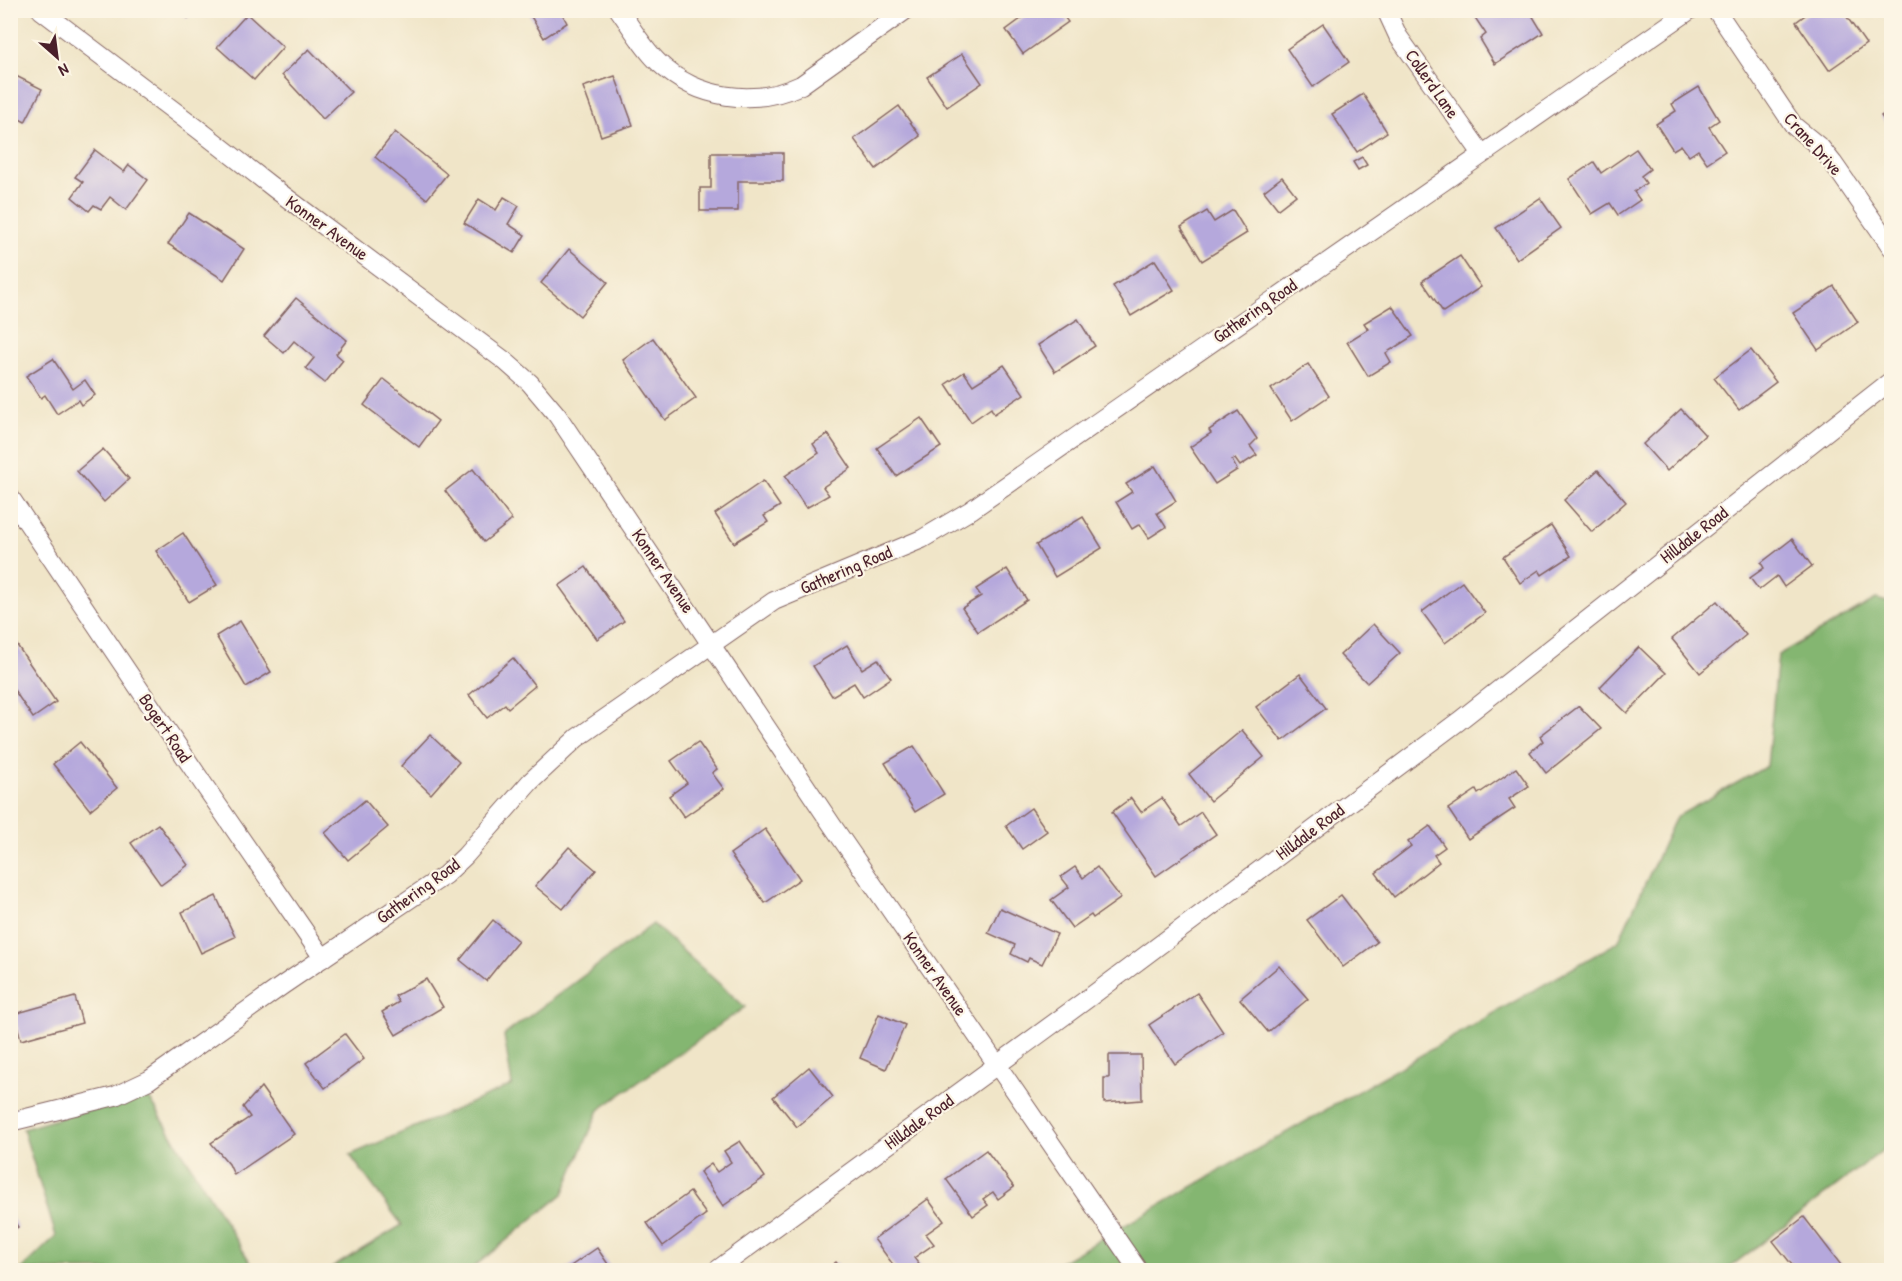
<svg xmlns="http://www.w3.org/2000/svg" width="1902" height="1281" font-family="'Patrick Hand',sans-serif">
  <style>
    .forest { fill: #84b671; stroke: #676a4e; stroke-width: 1.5 }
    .building { fill: #b5a8dc }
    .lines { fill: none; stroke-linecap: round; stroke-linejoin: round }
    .minor-casing { stroke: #846462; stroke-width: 20 }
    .minor { stroke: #fff; stroke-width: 18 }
    .labels { text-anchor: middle; stroke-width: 4.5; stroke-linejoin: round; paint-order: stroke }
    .street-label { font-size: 18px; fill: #4a1f2b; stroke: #fcf5e5 }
  </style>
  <rect width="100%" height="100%" fill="#fcf5e5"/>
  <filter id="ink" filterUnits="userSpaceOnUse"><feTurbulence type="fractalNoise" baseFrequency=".0167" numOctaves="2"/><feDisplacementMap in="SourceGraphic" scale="12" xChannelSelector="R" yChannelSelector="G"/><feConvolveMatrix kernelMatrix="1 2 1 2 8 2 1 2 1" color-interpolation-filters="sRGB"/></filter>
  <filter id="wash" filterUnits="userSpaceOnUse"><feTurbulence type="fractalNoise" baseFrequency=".008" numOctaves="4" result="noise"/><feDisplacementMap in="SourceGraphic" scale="24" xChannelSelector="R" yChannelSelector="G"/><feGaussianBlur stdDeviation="1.35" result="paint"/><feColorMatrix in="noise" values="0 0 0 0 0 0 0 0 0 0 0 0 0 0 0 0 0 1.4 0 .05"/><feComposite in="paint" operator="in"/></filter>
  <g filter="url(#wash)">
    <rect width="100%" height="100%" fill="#f0e5c8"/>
    <!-- forest -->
    <g class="forest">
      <path d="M1876,599l15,4v541l-165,126h-679l571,-328 58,-125 91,-51 11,-111z"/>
      <path d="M653,924l92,83 -146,103 -36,84 -93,76h-142l74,-45 -52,-70 162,-70 -8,-50z"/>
      <path d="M146,1093l109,177h-234l35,-34 -33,-107z"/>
    </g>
    <g id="blocks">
      <!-- building -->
      <g class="building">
        <path d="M176,10h17l-5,8z"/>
        <path d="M527,10h33l7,13 -23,15z"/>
        <path d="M1033,10h26l9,12 -45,32 -17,-24z"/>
        <path d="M1483,10h46l14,23 -48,31 -15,-25 6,-5 -12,-18z"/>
        <path d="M1812,10h30l24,34 -37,26 -33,-48z"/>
        <path d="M247,14l36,33 -29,33 -37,-33z"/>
        <path d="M1323,24l26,38 -36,25 -26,-38z"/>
        <path d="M309,49l42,43 -28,27 -41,-44z"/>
        <path d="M962,54l20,29 -35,24 -20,-30z"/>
        <path d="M10,73l32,16 -17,33 -15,-8z"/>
        <path d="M615,76l18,49 -32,11 -18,-49z"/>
        <path d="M1699,87l20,33 -10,7 16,24 -18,12 -9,-13 -9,6 -8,-11 -8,5 -17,-26 20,-13 -4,-7z"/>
        <path d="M1363,94l24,38 -30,20 -25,-38z"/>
        <path d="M899,106l21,30 -44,33 -22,-30z"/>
        <path d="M1892,109v21l-11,-14z"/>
        <path d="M395,132l52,42 -20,25 -52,-42z"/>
        <path d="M1636,149l14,20 -9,7 5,7 -12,9 6,8 -22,15 -8,-12 -18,11 -23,-35 25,-17 7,11z"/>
        <path d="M95,150l29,22 5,-7 19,15 -22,30 -16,-13 -9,12 -7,-4 -5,6 -17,-14 11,-15 -8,-5z"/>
        <path d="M711,153h72v28h-45v30h-38v-23h11z"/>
        <path d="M1362,157l5,8 -9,5 -5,-8z"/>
        <path d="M1282,177l14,18 -18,14 -14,-18z"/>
        <path d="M504,197l15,9 -11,18 17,11 -11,18 -50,-30 15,-24 17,11z"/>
        <path d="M1540,198l21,30 -44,31 -21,-31z"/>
        <path d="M1233,210l14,23 -45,28 -21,-34 26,-16 7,11z"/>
        <path d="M189,213l55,36 -20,31 -56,-36z"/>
        <path d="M569,249l39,33 -28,34 -39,-33z"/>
        <path d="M1460,256l21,31 -38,25 -21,-31z"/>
        <path d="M1155,260l19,30 -43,26 -18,-30z"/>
        <path d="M1834,286l24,36 -40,28 -25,-37z"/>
        <path d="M296,298l51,42 -11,14 7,6 -18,23 -19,-15 8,-10 -20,-17 -10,12 -20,-17z"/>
        <path d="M1392,306l21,30 -27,17 5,9 -23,14 -21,-34 21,-13 -4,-6z"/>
        <path d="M1078,319l17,27 -40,26 -17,-27z"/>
        <path d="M653,338l43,60 -31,22 -42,-60z"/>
        <path d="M1751,350l25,32 -37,28 -25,-32z"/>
        <path d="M53,359l20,30 12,-9 10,15 -14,10 -3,-5 -21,14 -12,-19 -4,3 -15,-22z"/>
        <path d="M1308,364l21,32 -37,25 -21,-32z"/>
        <path d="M1004,365l20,29 -30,20 -3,-6 -20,14 -25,-38 18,-12 9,13z"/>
        <path d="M384,379l54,42 -19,26 -55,-42z"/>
        <path d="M1681,409l24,26 -38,36 -24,-27z"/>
        <path d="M1238,411l19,28 -7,7 7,9 -17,11 -5,-7 -3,1 5,10 -22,14 -25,-37 21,-14 -2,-3z"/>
        <path d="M921,418l20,29 -45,29 -19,-28z"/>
        <path d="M828,434l23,34 -28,19 6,8 -23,13 -21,-32 34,-23 -6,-9z"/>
        <path d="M103,449l26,30 -25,23 -27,-31z"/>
        <path d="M1155,466l21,35 -19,12 9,14 -17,11 -9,-14 -8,5 -16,-27 16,-10 -6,-8z"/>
        <path d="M473,469l39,51 -28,22 -39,-51z"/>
        <path d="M1598,470l28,32 -34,30 -28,-32z"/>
        <path d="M763,481l17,25 -16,10 4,6 -34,21 -19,-29z"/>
        <path d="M1083,517l19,31 -47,29 -19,-32z"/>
        <path d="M1551,525l20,31 -29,19 -3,-5 -19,13 -17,-26z"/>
        <path d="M183,533l34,52 -28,17 -33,-51z"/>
        <path d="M1792,539l20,27 -28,21 -7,-11 -18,14 -9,-12 14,-10 -3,-5z"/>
        <path d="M586,567l38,54 -27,18 -38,-53z"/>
        <path d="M1007,569l20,31 -49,32 -16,-24 19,-12 -5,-7z"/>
        <path d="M1462,582l23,31 -40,30 -23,-31z"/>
        <path d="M1717,601l29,34 -46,38 -28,-34z"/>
        <path d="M240,621l31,51 -25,15 -30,-51z"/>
        <path d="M1373,624l27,29 -33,30 -27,-28z"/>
        <path d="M10,635l46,67 -23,16 -23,-34z"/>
        <path d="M847,645l15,24 16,-10 13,19 -28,19 -9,-14 -22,13 -19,-30z"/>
        <path d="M1639,647l27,26 -39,40 -27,-26z"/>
        <path d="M513,658l22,28 -27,22 -3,-4 -18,14 -18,-23z"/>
        <path d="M1300,674l26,34 -44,33 -26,-34z"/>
        <path d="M1579,706l22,23 -55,44 -16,-21 13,-11 -3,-5z"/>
        <path d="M1242,730l22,27 -54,44 -21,-27z"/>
        <path d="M430,735l29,27 -28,32 -30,-28z"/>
        <path d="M80,742l37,46 -27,22 -37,-46z"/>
        <path d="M698,742l19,27 -5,4 12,16 -40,28 -15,-21 18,-13 -16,-22z"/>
        <path d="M914,746l30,48 -29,18 -30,-49z"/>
        <path d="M1516,768l13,18 -20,13 6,9 -47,31 -20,-30 28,-19 2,4z"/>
        <path d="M1131,798l10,14 21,-14 19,28 20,-14 15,22 -60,42 -44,-64z"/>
        <path d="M365,800l23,27 -40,33 -23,-27z"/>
        <path d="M1031,808l16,23 -25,18 -16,-23z"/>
        <path d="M158,824l30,41 -27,20 -30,-42z"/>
        <path d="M1430,826l15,21 -11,8 5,7 -45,35 -18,-24 35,-27 -3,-4z"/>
        <path d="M765,829l35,50 -35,24 -35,-49z"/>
        <path d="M569,847l27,23 -33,39 -28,-23z"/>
        <path d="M1075,867l8,11 14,-11 24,31 -28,20 -2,-3 -19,13 -21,-28 18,-13 -8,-10z"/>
        <path d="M1341,895l36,47 -34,25 -36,-47z"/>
        <path d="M216,896l19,41 -34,16 -19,-41z"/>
        <path d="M1000,908l57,26 -15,30 -13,-6 -2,4 -16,-8 4,-9 -27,-12z"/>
        <path d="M493,920l25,21 -32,40 -26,-21z"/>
        <path d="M1279,966l29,33 -40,33 -28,-33z"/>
        <path d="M426,979l17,28 -47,28 -14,-23 17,-10 -4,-6z"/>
        <path d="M1197,993l26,39 -48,32 -26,-39z"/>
        <path d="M75,997l7,26 -61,17 -7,-26z"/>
        <path d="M879,1014l26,11 -19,44 -26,-11z"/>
        <path d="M345,1034l19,25 -39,29 -19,-25z"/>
        <path d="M1109,1055h32l1,45 -38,3v-25h5z"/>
        <path d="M809,1067l24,30 -36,30 -24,-30z"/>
        <path d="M261,1087l33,47 -60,41 -5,-11 -18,-21 39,-26 -7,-10z"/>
        <path d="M740,1141l25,36 -42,29 -23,-34 11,-8 6,8 14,-10 -7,-11z"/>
        <path d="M986,1150l28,37 -16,12 -5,-7 -10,7 5,6 -15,11 -27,-37z"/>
        <path d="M690,1192l16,22 -43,32 -16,-23z"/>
        <path d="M928,1199l16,22 -18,13 8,10 -20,14 7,9 -4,3h-20l-23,-31z"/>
        <path d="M10,1215l8,12 -8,5z"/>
        <path d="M1804,1217l37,48 -7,5h-38l-23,-29z"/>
        <path d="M597,1248l15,22h-47z"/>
        <path d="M836,1262l6,8h-17z"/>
      </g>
    </g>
  </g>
  <g filter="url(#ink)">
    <use href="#blocks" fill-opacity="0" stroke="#846462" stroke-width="1.5"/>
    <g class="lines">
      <!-- minor casing -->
      <g class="minor-casing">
        <g id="minor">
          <path d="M41,10l157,119 77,60 230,172 25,22 27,32 275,410 306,445"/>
          <path d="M619,10c13,18 24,38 40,53 38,36 95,44 142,22l105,-75"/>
          <path d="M1386,10l12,26 84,118"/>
          <path d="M1716,10l78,116 27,22 12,15 59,85"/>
          <path d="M10,497l196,291 117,170"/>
          <path d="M10,1122l105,-26 34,-16 134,-95 162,-110 20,-19 65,-74 47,-44 197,-137 148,-62 49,-29 719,-500"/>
          <path d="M717,1270l377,-276 365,-273 433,-341"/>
        </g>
      </g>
      <!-- minor -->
      <use href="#minor" class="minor"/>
    </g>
  </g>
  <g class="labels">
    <!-- street labels -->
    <g class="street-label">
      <text transform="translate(1432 84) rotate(55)" y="6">Collerd Lane</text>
      <text transform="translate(1813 144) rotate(48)" y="6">Crane Drive</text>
      <text transform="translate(327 228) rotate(36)" y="6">Konner Avenue</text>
      <text transform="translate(1255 311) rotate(-35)" y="6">Gathering Road</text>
      <text transform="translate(1694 535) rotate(-38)" y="6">Hilldale Road</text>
      <text transform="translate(846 570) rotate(-23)" y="6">Gathering Road</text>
      <text transform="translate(663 571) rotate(56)" y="6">Konner Avenue</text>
      <text transform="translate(165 728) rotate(56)" y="6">Bogert Road</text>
      <text transform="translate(1310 832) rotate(-37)" y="6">Hilldale Road</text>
      <text transform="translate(418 891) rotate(-36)" y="6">Gathering Road</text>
      <text transform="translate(935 974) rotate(55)" y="6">Konner Avenue</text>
      <text transform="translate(919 1122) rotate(-36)" y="6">Hilldale Road</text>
    </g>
  </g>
  <!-- margin -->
  <rect width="1902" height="1281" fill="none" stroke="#fcf5e5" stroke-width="36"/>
  <!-- north arrow -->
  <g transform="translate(57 57) rotate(152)" stroke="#fcf5e5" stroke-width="4.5" paint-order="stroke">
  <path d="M0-4.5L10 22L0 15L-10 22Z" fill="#4a1f2b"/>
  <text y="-9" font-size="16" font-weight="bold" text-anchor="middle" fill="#4a1f2b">N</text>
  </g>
</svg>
